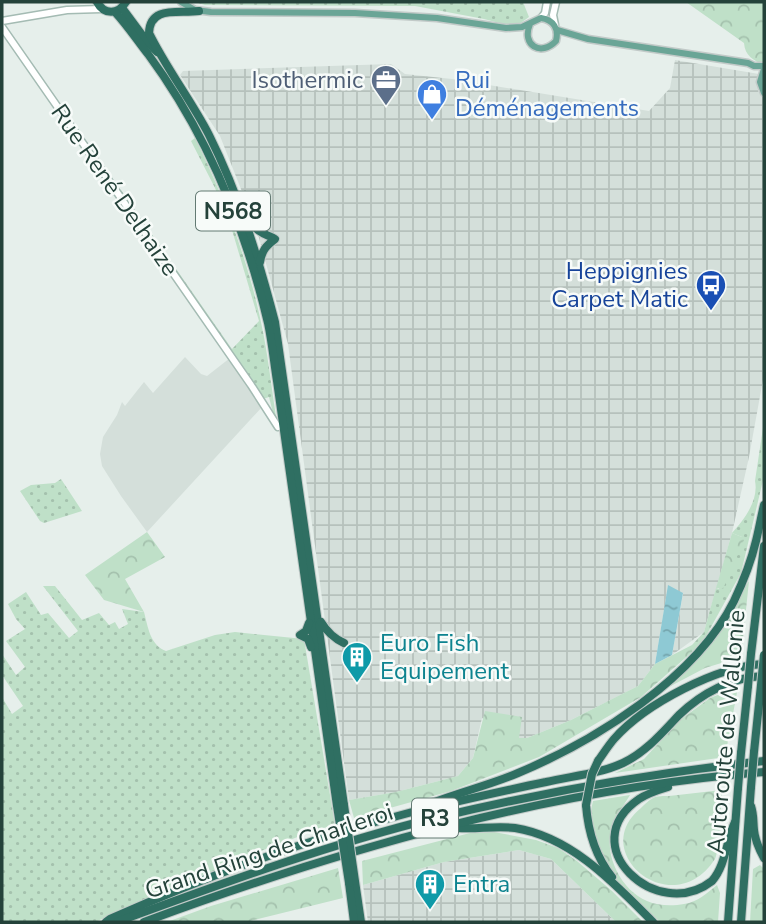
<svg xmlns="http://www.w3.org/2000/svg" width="766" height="924" font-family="'Nunito Sans',sans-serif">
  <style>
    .built { fill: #d4dfda }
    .industrial { fill: url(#industrial-grid) }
    .grass { fill: url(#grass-dots) }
    .forest { fill: url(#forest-crowns) }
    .water { fill: url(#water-ripples) }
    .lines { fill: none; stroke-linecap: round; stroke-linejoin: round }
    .secondary-casing { stroke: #a4bbb3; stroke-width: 9 }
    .primary-casing { stroke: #c2cac8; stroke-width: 9 }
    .highway-casing { stroke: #c2cac8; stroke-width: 10 }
    .secondary { stroke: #fff; stroke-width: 6 }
    .primary { stroke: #6aa596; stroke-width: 6 }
    .highway { stroke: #2f6f62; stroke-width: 8 }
    .highway-bridge-casing { stroke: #c2cac8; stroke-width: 10; stroke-linecap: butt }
    .highway-bridge { stroke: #2f6f62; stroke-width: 8 }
    .labels { text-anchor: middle; stroke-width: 5; stroke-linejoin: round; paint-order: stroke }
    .shield { fill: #f7fbf9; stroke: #637a73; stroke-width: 2 }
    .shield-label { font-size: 23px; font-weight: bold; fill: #24423a }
    .service-label { font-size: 24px; fill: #4e5e75; stroke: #f7fbf9; text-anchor: end }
    .shop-label { font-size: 24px; fill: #366cbe; stroke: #f7fbf9; text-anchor: start }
    .street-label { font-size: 24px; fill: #24423a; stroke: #f7fbf9 }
    .transit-label { font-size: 24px; fill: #164399; stroke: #f7fbf9; text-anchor: end }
    .culture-label { font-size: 24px; fill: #0d838f; stroke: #f7fbf9; text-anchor: start }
  </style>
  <defs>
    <pattern id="industrial-grid" width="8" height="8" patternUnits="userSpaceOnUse" patternTransform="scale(1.75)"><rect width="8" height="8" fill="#d4dfda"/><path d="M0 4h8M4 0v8" fill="none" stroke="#b6c1bc"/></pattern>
    <pattern id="grass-dots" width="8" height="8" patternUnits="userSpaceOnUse" patternTransform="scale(1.75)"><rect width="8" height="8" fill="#bfe0c8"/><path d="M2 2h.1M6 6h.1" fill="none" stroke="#a4c1ad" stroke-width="1.8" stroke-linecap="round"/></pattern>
    <pattern id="forest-crowns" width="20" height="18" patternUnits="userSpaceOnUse" patternTransform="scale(1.75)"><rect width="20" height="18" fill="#bfe0c8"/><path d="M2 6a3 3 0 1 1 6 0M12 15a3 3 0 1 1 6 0" fill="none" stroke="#a4c1ad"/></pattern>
    <pattern id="water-ripples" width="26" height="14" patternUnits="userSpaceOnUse" patternTransform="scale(1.75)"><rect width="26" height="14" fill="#8ec9d4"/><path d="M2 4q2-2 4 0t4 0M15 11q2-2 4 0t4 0" fill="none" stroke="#74a5ad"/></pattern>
  </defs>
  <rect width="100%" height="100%" fill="#e6efeb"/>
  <!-- built -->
  <path class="built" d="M185,357l16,17 6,2 23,-18 33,48 -116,126 -26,-36 -19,-30 -2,-12 3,-17 14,-22 5,-13 3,4 19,-24 9,11z"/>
  <!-- industrial -->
  <g class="industrial">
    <path d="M675,60l84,14 -1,17 6,7v276l-15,83 -17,76 -28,99 -32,23 11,-61 -15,-8 -13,78 -17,22 -67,34 -44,18 -8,1 -37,-21 -9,40 -15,18 -62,16 -47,8 -61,-456 -32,-117 -36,-91 -40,-61 3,-4 208,-7 14,10 47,5 197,32 21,-23z"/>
    <path d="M519,850l32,9 65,63h-248l-5,-37 81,-23z"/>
  </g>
  <!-- grass -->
  <g class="grass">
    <path d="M195,2h328l6,15 -14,10 -31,-8 -69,-13 -210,-1z"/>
    <path d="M195,138c31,63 56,130 69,199 5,27 8,54 12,80h-2l-5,-20 -6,2 -144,-207 2,-2 111,159 27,-28 -27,-91 -17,-42 -24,-47z"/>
    <path d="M764,421v55l-23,97 -35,63 -14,16v-7l12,-13 12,-44 3,1 23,-52 -10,-4c12,-13 27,-33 23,-52z"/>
    <path d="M61,479l21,32 -38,12 -4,-2 -20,-30 11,-6 24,-2z"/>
    <path d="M43,586h12l27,34 17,-7 10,12 6,-3 4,7 9,-5 -6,-15 22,3c4,15 6,33 22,39l49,-16 20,-3 69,7 31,186 -19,5 -58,22 -163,70h-93v-225l10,17 11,-8 -21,-31v-21l14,21 9,-8 -19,-26 19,-12 -9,-10 -8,-15 18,-12 15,23 7,-2 21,25 9,-7z"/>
  </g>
  <!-- forest -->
  <g class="forest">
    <path d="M686,2h78v63c-11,-5 -19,-9 -20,-22z"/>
    <path d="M147,532l18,25 -40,22 19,33 -40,-12 -19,-25z"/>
    <path d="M732,533l10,4 2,3 -21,49 -7,-1z"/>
    <path d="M749,581l-8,76 -36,11 -38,20 27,-27z"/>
    <path d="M692,645v7l-51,45 -102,60 -88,34 -97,27 -5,-18 47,-8 62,-16 15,-18 12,-47 37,6 -3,21h8l44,-18 47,-24 20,-10 17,-22z"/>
    <path d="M738,687l-13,70 -110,16 29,-14 36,-39 30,-22z"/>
    <path d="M722,790c-1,14 -2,59 -7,69 -42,65 -129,-7 -74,-51 3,-3 8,-8 12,-10 4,-2 11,-2 16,-2 18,-2 35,-4 53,-6z"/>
    <path d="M630,795c-7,11 -14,22 -18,34 -9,26 10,62 35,72 11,5 26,5 37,3 14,-2 23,-11 33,-19l3,8 -2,29h-58c-19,-18 -49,-41 -60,-66 -3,-7 -4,-15 -6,-22 -3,-12 -4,-21 -1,-33z"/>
    <path d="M494,832l42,8 22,8 19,13 35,30 31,31h-27l-65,-63 -32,-9 -75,12 -81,23 -1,-24 108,-28z"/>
    <path d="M760,865l4,4v53h-14l3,-53z"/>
    <path d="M338,868l5,30 -97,24h-79l44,-16z"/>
  </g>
  <!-- water -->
  <path class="water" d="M668,585l15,8 -11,62 -17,9z"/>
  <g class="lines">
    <!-- secondary casing -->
    <g class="secondary-casing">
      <g id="secondary">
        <path d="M541,18l4,-5 2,-11"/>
        <path d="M2,21l65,-11 34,-1"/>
        <path d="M555,25l-2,-10 3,-13"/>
        <path d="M2,27l249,358 27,42"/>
      </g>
    </g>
    <!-- primary casing -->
    <g class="primary-casing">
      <g id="primary">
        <path d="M181,2l14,8 16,2 144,1 82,5 69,10 16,-1 19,-9c13,2 18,11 15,23 -15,16 -35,4 -26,-17"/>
        <path d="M557,30l31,9 160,24 6,3h10"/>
        <path d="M764,69l-4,13 4,11"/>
      </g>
    </g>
    <!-- highway casing -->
    <g class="highway-casing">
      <g id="highway">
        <path d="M97,2c7,13 21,13 29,0"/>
        <path d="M122,8l26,35 9,9"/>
        <path d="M199,11c-20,3 -49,-6 -50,22 17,35 42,67 60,102 30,60 49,122 66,187l69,483"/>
        <path d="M115,12c12,13 22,28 33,42 59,80 97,172 120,269 4,19 6,39 9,58l60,425"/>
        <path d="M249,221c7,10 16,13 26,18 -9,7 -13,11 -15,23"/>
        <path d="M321,622c6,10 12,16 23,21"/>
        <path d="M309,623l-3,8 -6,4 8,4 3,8"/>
        <path d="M751,654l13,-108"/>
        <path d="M754,752l7,-67"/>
        <path d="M741,753l7,-67"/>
        <path d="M598,761c5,-7 10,-15 16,-22 31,-35 103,-73 150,-75"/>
        <path d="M668,787c-10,3 -20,6 -29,12 -67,46 18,125 73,82 14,-16 14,-40 23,-59"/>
        <path d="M432,803c28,-11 58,-18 86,-30 77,-32 178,-95 216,-172 9,-19 17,-39 22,-60 3,-12 5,-24 8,-36"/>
        <path d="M586,805c2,26 9,51 26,72"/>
        <path d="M751,806c3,9 2,15 3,24 1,10 5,19 10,28"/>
        <path d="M450,827c20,4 43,-2 65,1 57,9 100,56 138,94"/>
        <path d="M355,881l6,41"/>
        <path d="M349,883l5,39"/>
        <path d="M106,922l4,-3c99,-44 201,-81 306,-108 43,-10 86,-20 130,-29 25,-6 53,-8 77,-19 23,-11 39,-30 56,-48 23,-22 53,-38 85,-39"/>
        <path d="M117,922c104,-38 209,-77 318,-104 108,-26 218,-45 329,-57"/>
        <path d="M144,922c200,-74 407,-133 620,-150"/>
        <path d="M728,922l10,-134"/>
        <path d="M741,922l10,-135"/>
      </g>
    </g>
    <!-- secondary -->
    <use href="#secondary" class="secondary"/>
    <!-- primary -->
    <use href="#primary" class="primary"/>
    <!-- highway -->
    <use href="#highway" class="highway"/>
    <!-- highway-bridge casing -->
    <g class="highway-bridge-casing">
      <g id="highway-bridge">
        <path d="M761,685l3,-30"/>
        <path d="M748,686l3,-32"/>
        <path d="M751,787l3,-35"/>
        <path d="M738,788l3,-35"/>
        <path d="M344,805l11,76"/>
        <path d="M586,805l6,-31 6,-13"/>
        <path d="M337,806l12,77"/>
      </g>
    </g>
    <!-- highway-bridge -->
    <use href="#highway-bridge" class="highway-bridge"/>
  </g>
  <!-- icons -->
  <defs>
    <g id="office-pin" transform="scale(1.575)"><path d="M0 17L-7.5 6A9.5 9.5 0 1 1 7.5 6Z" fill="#5c6f8a" stroke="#f7fbf9"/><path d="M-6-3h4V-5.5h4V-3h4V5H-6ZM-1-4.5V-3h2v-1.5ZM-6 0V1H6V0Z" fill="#fff"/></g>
    <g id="shop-pin" transform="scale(1.575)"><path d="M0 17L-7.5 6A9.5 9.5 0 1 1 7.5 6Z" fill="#3f7fe0" stroke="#f7fbf9"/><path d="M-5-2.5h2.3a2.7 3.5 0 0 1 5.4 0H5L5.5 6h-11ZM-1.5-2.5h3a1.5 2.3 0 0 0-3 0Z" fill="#fff"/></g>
    <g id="bus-pin" transform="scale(1.575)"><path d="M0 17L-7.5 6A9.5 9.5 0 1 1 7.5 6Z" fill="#1a4fb4" stroke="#f7fbf9"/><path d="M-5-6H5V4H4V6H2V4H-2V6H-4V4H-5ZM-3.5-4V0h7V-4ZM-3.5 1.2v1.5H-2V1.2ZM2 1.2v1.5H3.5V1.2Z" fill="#fff"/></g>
    <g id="building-pin" transform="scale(1.575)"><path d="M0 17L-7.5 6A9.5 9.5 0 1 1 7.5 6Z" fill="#0f9aa8" stroke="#f7fbf9"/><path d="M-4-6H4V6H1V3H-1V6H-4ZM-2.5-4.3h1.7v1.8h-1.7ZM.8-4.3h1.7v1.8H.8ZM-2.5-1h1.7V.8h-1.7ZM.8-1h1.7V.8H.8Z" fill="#fff"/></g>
  </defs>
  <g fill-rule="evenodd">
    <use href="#office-pin" x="386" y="80"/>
    <use href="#shop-pin" x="432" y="94"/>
    <use href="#bus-pin" x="711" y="285"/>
    <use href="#building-pin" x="357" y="657"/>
    <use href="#building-pin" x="430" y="884"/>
  </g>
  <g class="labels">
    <!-- shield labels -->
    <g class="shield">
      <rect x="196" y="191.5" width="74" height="39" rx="5"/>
      <rect x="412" y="798.5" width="46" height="39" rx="5"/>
    </g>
    <g class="shield-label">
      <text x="233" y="219">N568</text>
      <text x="435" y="826">R3</text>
    </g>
    <!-- service labels -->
    <g class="service-label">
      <text x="363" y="88">Isothermic</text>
    </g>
    <!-- shop labels -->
    <g class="shop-label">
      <text x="455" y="88">Rui<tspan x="455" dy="28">Déménagements</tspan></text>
    </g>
    <!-- street labels -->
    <g class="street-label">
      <text transform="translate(115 190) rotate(55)" y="8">Rue René Delhaize</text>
      <text transform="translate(726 732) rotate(-85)" y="8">Autoroute de Wallonie</text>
      <text transform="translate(269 851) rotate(-18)" y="8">Grand Ring de Charleroi</text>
    </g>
    <!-- transit labels -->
    <g class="transit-label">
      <text x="688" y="279">Heppignies<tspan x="688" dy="28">Carpet Matic</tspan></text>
    </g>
    <!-- culture labels -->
    <g class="culture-label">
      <text x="380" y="651">Euro Fish<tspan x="380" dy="28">Equipement</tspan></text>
      <text x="453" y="892">Entra</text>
    </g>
  </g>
  <!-- border -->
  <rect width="766" height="924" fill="none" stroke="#24423a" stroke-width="7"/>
</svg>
